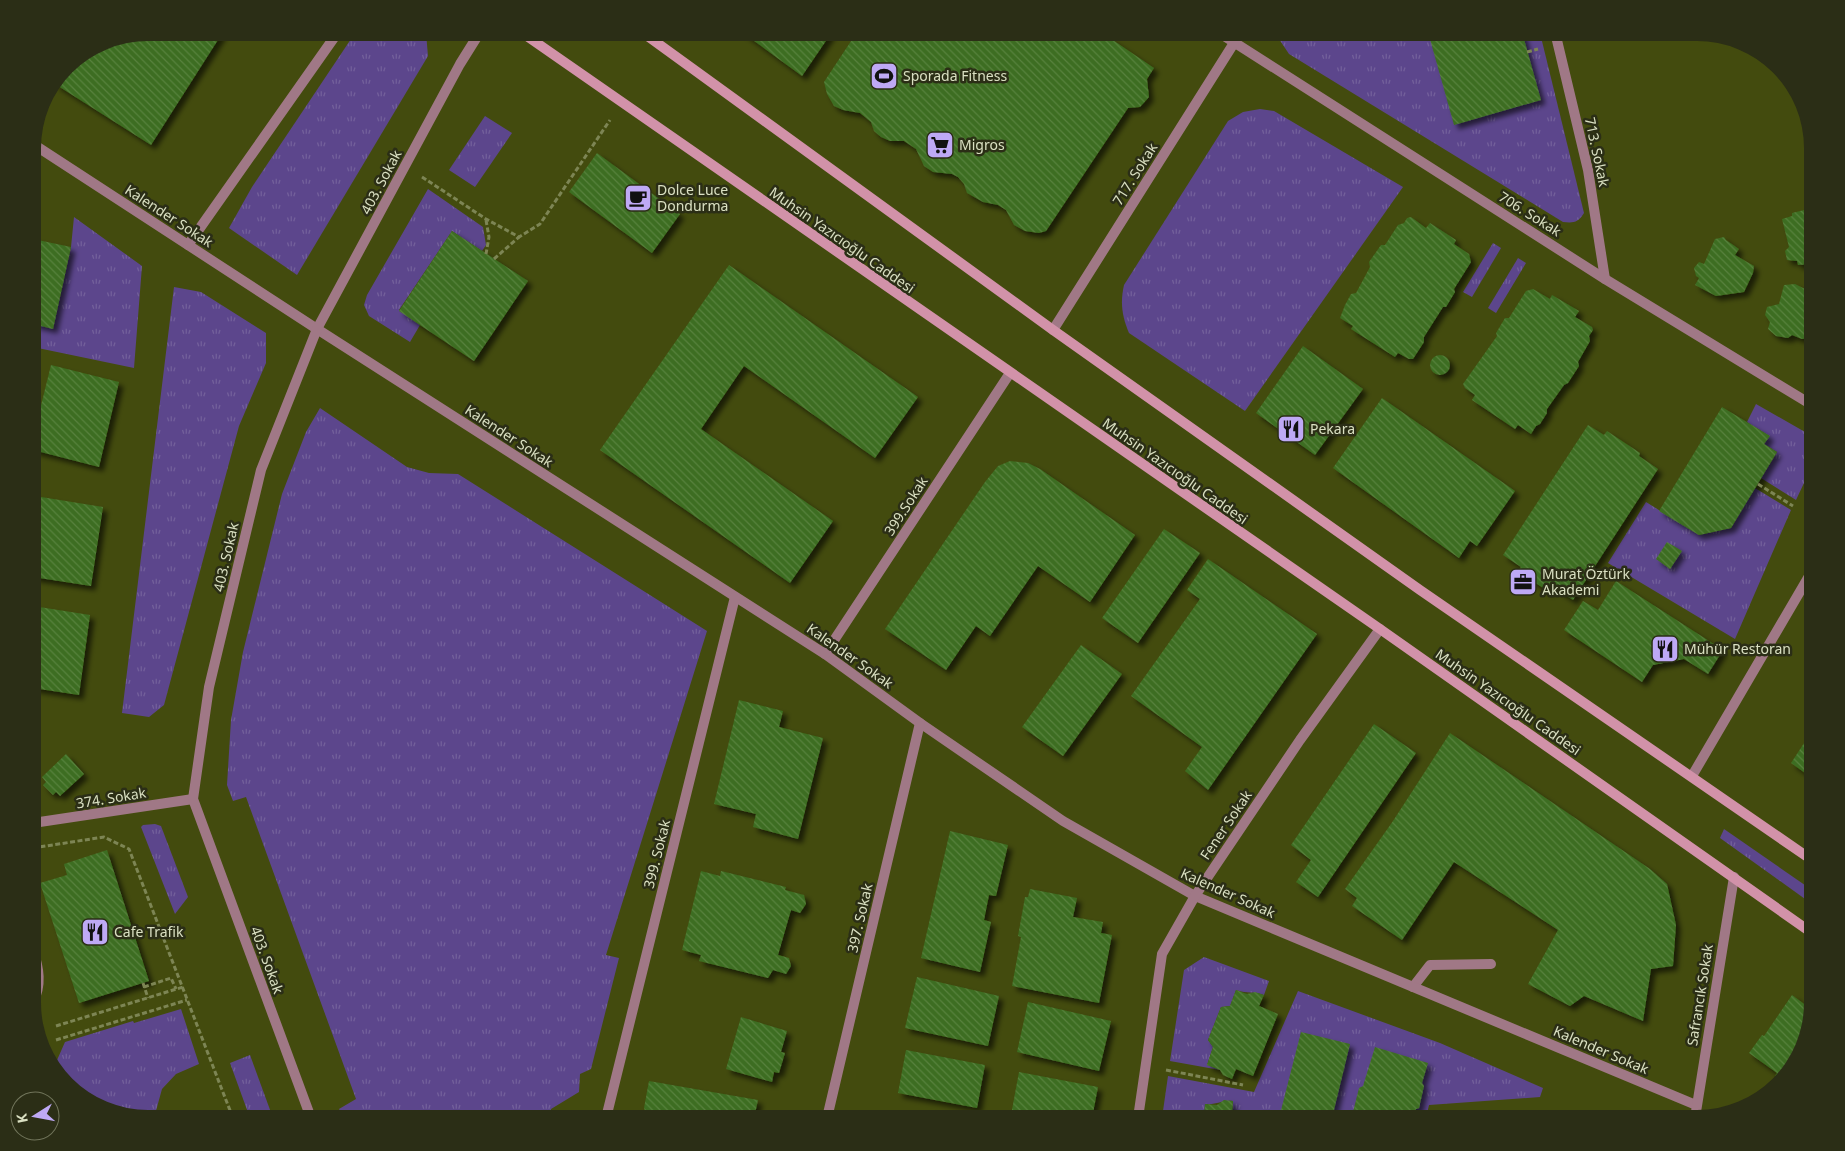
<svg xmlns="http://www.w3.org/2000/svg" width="1845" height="1151" font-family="'Noto Sans',sans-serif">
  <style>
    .grass { fill: url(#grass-tufts) }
    .building { fill: url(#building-back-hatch); filter: url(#shadow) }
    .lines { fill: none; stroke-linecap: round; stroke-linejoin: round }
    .path { stroke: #7d8554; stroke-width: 3; stroke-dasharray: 5 2.5; stroke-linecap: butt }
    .service { stroke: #a07886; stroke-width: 10 }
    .minor { stroke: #a07886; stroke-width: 10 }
    .secondary { stroke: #d292a9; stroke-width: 10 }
    .labels { text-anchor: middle; stroke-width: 5; stroke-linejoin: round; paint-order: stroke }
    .poi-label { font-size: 14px; fill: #dae0c2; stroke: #2b2e16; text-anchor: start }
    .street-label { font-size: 14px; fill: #dae0c2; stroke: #2b2e16 }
  </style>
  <defs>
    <pattern id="grass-tufts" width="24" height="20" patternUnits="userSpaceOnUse" patternTransform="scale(1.25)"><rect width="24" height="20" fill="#5c468c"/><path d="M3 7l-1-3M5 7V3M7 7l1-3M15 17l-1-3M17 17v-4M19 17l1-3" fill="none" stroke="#73609b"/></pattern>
    <pattern id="building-back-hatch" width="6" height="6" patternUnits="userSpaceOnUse" patternTransform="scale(1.25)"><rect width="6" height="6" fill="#3c6d20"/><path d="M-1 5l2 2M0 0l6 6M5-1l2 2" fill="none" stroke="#58823f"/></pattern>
    <filter id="shadow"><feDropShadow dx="4.5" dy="4.5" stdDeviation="2.5" flood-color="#0009"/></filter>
  </defs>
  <rect width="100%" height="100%" fill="#434b0e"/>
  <!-- grass -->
  <g class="grass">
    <path d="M355,33h71l2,23 -131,219 -68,-47 23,-41z"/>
    <path d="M1275,33h265l44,180c-6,10 -11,10 -21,9l-274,-168z"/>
    <path d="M1260,109l14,2 129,76 -158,224 -116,-78c-7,-17 -9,-30 -5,-48l104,-164 15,-9z"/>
    <path d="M485,116l27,17 -37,54 -26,-17z"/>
    <path d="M428,189l55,38 3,18 -4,6 -30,-20 -53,79 21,15 -10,17 -41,-26 -5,-11 3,-10z"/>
    <path d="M74,217l68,49 -8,102 -101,-21v-23l20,4 18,-81z"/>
    <path d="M1493,243l8,5 -29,49 -9,-5z"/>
    <path d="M1518,258l8,5 -30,50 -8,-5z"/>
    <path d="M174,287l27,5 65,41v30l-27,63 -75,279 -15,12 -27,-4z"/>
    <path d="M1756,404l56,32v30l-16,34 -35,-22 16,-26 -13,-8 5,-8 -22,-14z"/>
    <path d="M320,408l87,59 22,6 29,1 249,157 -101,324 13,3 -28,111 -11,5 -1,18 -28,17 -1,9h-206l-5,-9 17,-10 -110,-302 -13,4 -6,-16 4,-65 12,-68 39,-158 24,-62z"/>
    <path d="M1755,488l36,22 -56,129 -127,-76 38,-61 53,33 32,-7z"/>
    <path d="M155,824l6,2 27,71 -13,17 -34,-87 2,-2z"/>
    <path d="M1724,829l88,61v14l-92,-66z"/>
    <path d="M1204,957l65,24 -5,14c-11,-4 -16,-1 -28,-5l-6,16 -9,1 -13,33 5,7 -6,18 13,5 -50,-9 14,-91z"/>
    <path d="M1298,991l142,52 103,45 -3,9 -111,8 -3,13h-175v-3l-19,-2 1,-12c-12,-1 -15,4 -28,3l-1,14h-42l6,-42 86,16z"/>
    <path d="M181,1009l18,55 -23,10 -14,15 -8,29h-6l-64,-19 -30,-32 11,-25 68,-21 1,2z"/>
    <path d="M250,1055l23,63h-23l-20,-55z"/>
  </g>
  <!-- building -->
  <g class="building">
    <path d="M148,32h75l-72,113 -96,-61 12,-18 37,-25z"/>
    <path d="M742,32h90l-30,44z"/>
    <path d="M857,32h244l53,36 -7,11 2,18 -9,10 -12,1 -82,123 -7,2 -14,-2 -11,-6 -8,-15 -8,-5 -15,-3 -16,-9 -3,-9 -6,-7 -6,-3 -19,-2 -9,-6 -8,-17 -12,-8h-14l-9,-4 -7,-6 -3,-9 -11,-9 -17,-3 -9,-4 -7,-12 -3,-12z"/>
    <path d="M1428,32h94l19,68 -87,25z"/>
    <path d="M597,153l83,61 -28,39 -83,-61z"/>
    <path d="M1812,208v56l-14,1 -1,-4 -10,-1 -2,-9 4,-4 -7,-28 10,-3v-3z"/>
    <path d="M1411,217l15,11 4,-5 26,17 -2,4 15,10 2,8 -17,27 1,3 -9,15h-3l-19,30v5l-11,17h-4l-11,-6 -3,4 -44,-28 2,-3 -13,-8 5,-13 6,-11 5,-1 14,-26 -1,-5 12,-17h4l13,-20 6,-2 3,-5z"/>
    <path d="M452,231l76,50 -54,80 -75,-50z"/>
    <path d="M1724,237l2,3 13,9 -4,6 19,11 -1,7 -9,19 -28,4 -21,-11 4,-7 -3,-2 -2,-8 5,-6 5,2 11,-25z"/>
    <path d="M33,239l38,8 -18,82 -20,-5z"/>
    <path d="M729,265l189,132 -43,61 -131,-92 -43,63 132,92 -43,62 -190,-133z"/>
    <path d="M1795,284l14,7 3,-7v54l-10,1 -10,-4 -4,3 -12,-2 -8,-7 2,-7 -5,-7 2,-8 12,-3 5,-19z"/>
    <path d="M1533,289l17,10 2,-4 27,16 -4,6 17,10 1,3 -4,6 1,5 -12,21 1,4 -11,17 -4,2 -17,24v4l-7,11 -4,2 -5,8 -13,-9 -3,4 -43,-29 3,-5 -10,-7 -2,-4 34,-48 -1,-3 9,-15h4l17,-27z"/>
    <path d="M1303,346l60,43 -48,66 -59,-42z"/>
    <circle cx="1440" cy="365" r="10"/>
    <path d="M51,365l68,17 -20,85 -66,-17v-12z"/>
    <path d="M1382,398l133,93 -38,55 -7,-5 -11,17 -126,-90z"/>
    <path d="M1722,407l48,29 -6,8 13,8 -46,76 -32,7 -40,-24z"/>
    <path d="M1588,425l16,10 3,-4 33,22 -1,3 19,13 -85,131 -20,-13 -4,5 -31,-21 3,-4 -18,-12z"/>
    <path d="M1010,461l18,2 12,6 95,66 -45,67 -52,-36 -48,70 -14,-10 -30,44 -61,-41 100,-147 13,-16z"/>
    <path d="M35,496l68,11 -12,79 -58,-9v-68z"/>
    <path d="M1164,529l36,24 -62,90 -36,-25z"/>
    <path d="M1667,542l15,9 -12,18 -14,-10z"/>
    <path d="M1208,559l109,75 -109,156 -23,-19 17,-24 -71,-51 69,-97 -13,-9z"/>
    <path d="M1616,581l107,69 -15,24 -24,-15 -31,6 -11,17 -78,-52 19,-29 15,9z"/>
    <path d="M33,606l57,9 -11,80 -46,-7z"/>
    <path d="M1081,645l41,29 -59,82 -41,-29z"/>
    <path d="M739,700l44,11 -4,16 44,11 -25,101 -45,-12 3,-13 -42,-10z"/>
    <path d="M1374,724l42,29 -98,144 -22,-15 15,-22 -20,-15z"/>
    <path d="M1812,731v47l-21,-15z"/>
    <path d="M1450,733l200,136 17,15 9,41 -3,41 -22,3 -8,52 -59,-25 -14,10 -42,-22 30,-54 -104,-68 -52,78 -50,-34 5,-8 -12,-9 48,-68z"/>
    <path d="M66,754l18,20 -24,22 -4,-4 -3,3 -10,-10 3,-3 -4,-5z"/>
    <path d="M950,831l58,14 -12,51 -7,-1 -5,25 7,2 -11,50 -59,-14z"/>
    <path d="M107,850l42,131 -70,22 -39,-120 27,-8 -3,-11z"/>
    <path d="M701,871l19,5 1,-5 65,16 -1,3 19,5 2,9 -6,9 -9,-3 -13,45 11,3 2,8 -5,8 -13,-4 -5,8 -69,-17 2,-6 -19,-5z"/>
    <path d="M1030,889l47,9 -4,19 30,5 -2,11 11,2 -13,68 -87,-17 9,-49 -3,-1 7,-39h3z"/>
    <path d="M917,977l82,19 -11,50 -83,-18z"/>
    <path d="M1236,990l11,4 8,-2 9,3 -5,11 19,8 -25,62 -17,-7 -4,10 -9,-4 -3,-5 -13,-5 6,-18 -5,-7 13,-33 9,-1z"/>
    <path d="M1792,995l19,14 -18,58 -13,13 -5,-4 2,-3 -28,-20 13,-18 2,1z"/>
    <path d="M1028,1002l83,19 -12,50 -82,-19z"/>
    <path d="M741,1017l46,14 -6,21 4,1 -6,20 -5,-1 -2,10 -46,-13z"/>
    <path d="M1301,1032l49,12 -18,74h-53z"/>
    <path d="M1375,1047l53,16 -6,20 2,3 -5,22 -3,1 -2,9h-61l-1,-2 7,-28 4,-2z"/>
    <path d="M906,1050l79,15 -8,43 -79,-15z"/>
    <path d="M1019,1072l79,15 -6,31h-64l-17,-3z"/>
    <path d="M649,1081l109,19 -4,18h-106l-4,-10z"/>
    <path d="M1224,1100l9,1 -1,12 19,2v3h-47l1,-14 12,1z"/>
  </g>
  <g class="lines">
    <!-- path -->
    <g class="path">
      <path d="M1527,52l11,-3"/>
      <path d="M422,177l64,42 33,18 21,-13 70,-104"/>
      <path d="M486,220l3,17 -3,17"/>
      <path d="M494,259l25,-22"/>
      <path d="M1758,484l35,22"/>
      <path d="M33,848l71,-11 25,12 102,264 -2,5"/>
      <path d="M143,983l5,15"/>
      <path d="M144,987l27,-9 5,11"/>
      <path d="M56,1026l127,-39"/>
      <path d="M56,1040l131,-40"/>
      <path d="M1166,1070l77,15"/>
    </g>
    <!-- service -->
    <g class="service">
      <path d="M33,950c6,18 9,35 0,52"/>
      <path d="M1413,987l17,-22 61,-1"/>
      <path d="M33,1006l1,9"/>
    </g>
    <!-- minor -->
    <g class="minor">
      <path d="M1218,32l387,247 207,126"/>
      <path d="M1555,32l33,138 17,109"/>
      <path d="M33,144l284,185 508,325 95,69 143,98 132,75 501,209"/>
      <path d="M188,245l150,-213"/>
      <path d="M1053,330l181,-287v-11"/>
      <path d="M825,654l185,-281"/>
      <path d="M1692,776l120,-205"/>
      <path d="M33,823l160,-24"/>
      <path d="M311,1118l-118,-319 16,-112 52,-217 56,-141 143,-265 20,-32"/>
      <path d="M606,1118l129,-521"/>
      <path d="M827,1118l93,-395"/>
      <path d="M1138,1118l24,-164 33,-58 105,-156 80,-111"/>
      <path d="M1695,1118l39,-241"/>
    </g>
    <!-- secondary -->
    <g class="secondary">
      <path d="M521,32l859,597 432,304"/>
      <path d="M642,32l411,298 367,260 392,270"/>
    </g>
  </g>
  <!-- icons -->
  <defs>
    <g id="stadium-square" transform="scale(1.4375)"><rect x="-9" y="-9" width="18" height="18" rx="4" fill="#bea9f5" stroke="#2b2e16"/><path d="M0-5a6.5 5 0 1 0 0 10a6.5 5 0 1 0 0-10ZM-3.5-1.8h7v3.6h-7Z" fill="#111"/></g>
    <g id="supermarket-square" transform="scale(1.4375)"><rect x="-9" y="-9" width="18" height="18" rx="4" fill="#bea9f5" stroke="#2b2e16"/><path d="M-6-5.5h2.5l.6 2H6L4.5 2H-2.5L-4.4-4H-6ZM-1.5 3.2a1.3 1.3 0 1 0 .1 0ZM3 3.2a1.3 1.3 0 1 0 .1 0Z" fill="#111"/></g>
    <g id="cafe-square" transform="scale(1.4375)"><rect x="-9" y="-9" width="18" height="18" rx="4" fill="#bea9f5" stroke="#2b2e16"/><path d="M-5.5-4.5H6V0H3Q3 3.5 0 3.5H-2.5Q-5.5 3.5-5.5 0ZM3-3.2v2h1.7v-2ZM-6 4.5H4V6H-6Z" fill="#111"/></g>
    <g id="restaurant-square" transform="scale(1.4375)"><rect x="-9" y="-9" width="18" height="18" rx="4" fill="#bea9f5" stroke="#2b2e16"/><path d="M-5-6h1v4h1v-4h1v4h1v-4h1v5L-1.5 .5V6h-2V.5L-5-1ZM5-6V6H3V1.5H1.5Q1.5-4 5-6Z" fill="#111"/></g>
    <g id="office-square" transform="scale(1.4375)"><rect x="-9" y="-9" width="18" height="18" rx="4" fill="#bea9f5" stroke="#2b2e16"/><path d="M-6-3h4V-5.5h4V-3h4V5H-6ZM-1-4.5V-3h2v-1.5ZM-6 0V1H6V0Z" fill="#111"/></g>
  </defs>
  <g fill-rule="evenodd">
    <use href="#stadium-square" x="884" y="76"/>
    <use href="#supermarket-square" x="940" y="145"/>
    <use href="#cafe-square" x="638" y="198"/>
    <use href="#restaurant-square" x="1291" y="429"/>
    <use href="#office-square" x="1523" y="582"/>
    <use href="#restaurant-square" x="1665" y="649"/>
    <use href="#restaurant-square" x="95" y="932"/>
  </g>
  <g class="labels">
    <!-- poi labels -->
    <g class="poi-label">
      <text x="903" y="81">Sporada Fitness</text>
      <text x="959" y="150">Migros</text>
      <text x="657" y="195">Dolce Luce<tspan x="657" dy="16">Dondurma</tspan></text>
      <text x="1310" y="434">Pekara</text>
      <text x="1542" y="579">Murat Öztürk<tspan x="1542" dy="16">Akademi</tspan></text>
      <text x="1684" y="654">Mühür Restoran</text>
      <text x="114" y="937">Cafe Trafik</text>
    </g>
    <!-- street labels -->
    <g class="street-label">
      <text transform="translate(1597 152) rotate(78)" y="5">713. Sokak</text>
      <text transform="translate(1135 174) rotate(-58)" y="5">717. Sokak</text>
      <text transform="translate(381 182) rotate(-62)" y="5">403. Sokak</text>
      <text transform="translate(1530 214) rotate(32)" y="5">706. Sokak</text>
      <text transform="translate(169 216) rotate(33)" y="5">Kalender Sokak</text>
      <text transform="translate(842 240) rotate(35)" y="5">Muhsin Yazıcıoğlu Caddesi</text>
      <text transform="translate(509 436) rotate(33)" y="5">Kalender Sokak</text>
      <text transform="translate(1175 471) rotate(35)" y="5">Muhsin Yazıcıoğlu Caddesi</text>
      <text transform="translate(906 506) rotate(-57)" y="5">399.Sokak</text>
      <text transform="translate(226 557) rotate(-77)" y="5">403. Sokak</text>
      <text transform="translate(850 656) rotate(35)" y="5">Kalender Sokak</text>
      <text transform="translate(1508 702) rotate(35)" y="5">Muhsin Yazıcıoğlu Caddesi</text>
      <text transform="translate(111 798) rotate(-9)" y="5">374. Sokak</text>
      <text transform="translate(1226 825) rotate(-56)" y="5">Fener Sokak</text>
      <text transform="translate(657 854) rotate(-76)" y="5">399. Sokak</text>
      <text transform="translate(1228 893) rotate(24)" y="5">Kalender Sokak</text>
      <text transform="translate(860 918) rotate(-77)" y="5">397. Sokak</text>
      <text transform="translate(267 960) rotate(70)" y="5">403. Sokak</text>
      <text transform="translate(1700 995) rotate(-81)" y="5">Safrancık Sokak</text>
      <text transform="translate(1601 1050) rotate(23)" y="5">Kalender Sokak</text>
    </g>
  </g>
  <!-- crop -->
  <path d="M0 0H1845V1151H0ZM148 41H1697A107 107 0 0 1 1804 148V1003A107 107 0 0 1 1697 1110H148A107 107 0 0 1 41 1003V148A107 107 0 0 1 148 41Z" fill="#2b2e16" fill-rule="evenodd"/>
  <!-- north arrow -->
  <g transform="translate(35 1116) rotate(259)"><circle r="24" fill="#2b2e16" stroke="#71755b"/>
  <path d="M0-4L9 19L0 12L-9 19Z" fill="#bea9f5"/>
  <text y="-8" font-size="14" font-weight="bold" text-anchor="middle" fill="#dae0c2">K</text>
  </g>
</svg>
